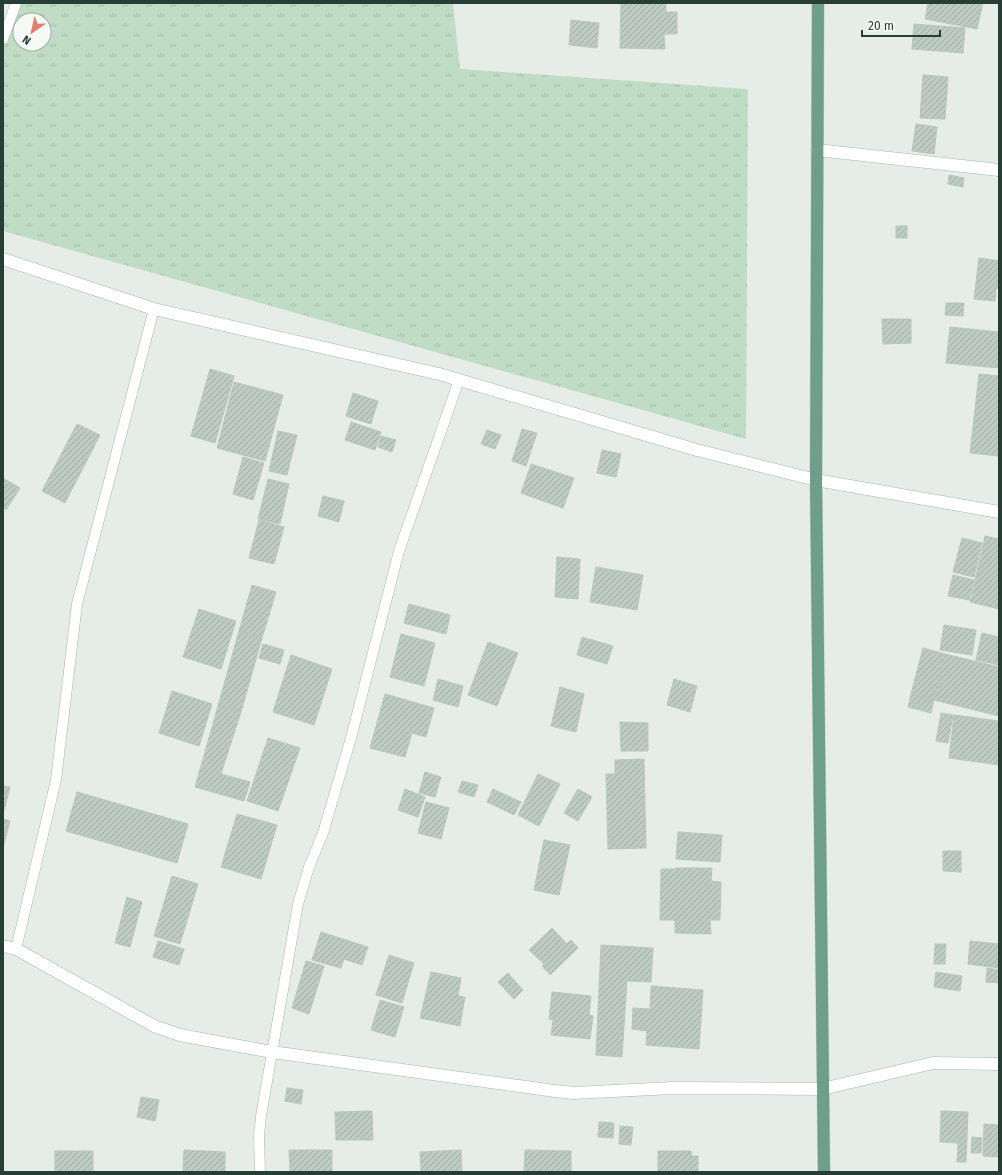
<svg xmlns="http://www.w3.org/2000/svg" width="1002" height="1175" font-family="'Fira Sans',sans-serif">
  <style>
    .grass { fill: url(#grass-tufts); fill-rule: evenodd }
    .building { fill: url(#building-hatch); stroke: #b8c6bf }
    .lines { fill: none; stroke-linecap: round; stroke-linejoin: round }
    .service-casing { stroke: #a9b5af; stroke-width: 11 }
    .minor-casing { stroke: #a9b5af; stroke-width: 13 }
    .primary-casing { stroke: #c2c9c6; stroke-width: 13 }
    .service { stroke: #fff; stroke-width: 10 }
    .minor { stroke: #fff; stroke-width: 12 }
    .primary { stroke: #6e9e8c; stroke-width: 12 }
  </style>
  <defs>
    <pattern id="grass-tufts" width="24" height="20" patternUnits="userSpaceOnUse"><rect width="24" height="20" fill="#c1dcc5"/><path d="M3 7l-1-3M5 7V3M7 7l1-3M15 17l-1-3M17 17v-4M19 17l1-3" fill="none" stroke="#a6beaa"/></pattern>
    <pattern id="building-hatch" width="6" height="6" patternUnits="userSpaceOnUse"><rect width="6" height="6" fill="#becbc4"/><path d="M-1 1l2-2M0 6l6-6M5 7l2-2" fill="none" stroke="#a3afa9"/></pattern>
  </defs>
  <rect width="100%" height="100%" fill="#e6ede9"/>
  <!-- grass -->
  <path class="grass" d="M13,3h440l7,66 288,20 -2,350 -743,-208v-204zM20,20h24v24h-24z"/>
  <!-- building -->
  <g class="building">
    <path d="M621,3h45v9h11v22h-13l1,15 -45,-1z"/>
    <path d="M928,3h55l-6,26 -52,-10z"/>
    <path d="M571,20l28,3 -2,25 -28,-3z"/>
    <path d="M914,24l51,4 -2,25 -51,-4z"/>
    <path d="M923,75l25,2 -3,42 -25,-1z"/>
    <path d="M916,124l21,3 -3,27 -22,-3z"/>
    <path d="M949,175l15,3 -1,9 -15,-3z"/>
    <rect x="896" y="226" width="11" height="12"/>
    <path d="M979,258l20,3v27h-3l-1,13 -21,-2z"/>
    <path d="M946,303h18l-1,13 -18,-1z"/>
    <path d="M882,319h29v24l-28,1z"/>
    <path d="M950,327l49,5v36l-53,-5z"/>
    <path d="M210,369l24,7 -19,67 -24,-7z"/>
    <path d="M979,374l20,2v80l-29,-3z"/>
    <path d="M234,382l49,13 -18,66 -48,-13z"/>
    <path d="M353,393l25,8 -7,23 -25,-8z"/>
    <path d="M351,422l30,10 -6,18 -30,-10z"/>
    <path d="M77,424l23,11 -35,68 -23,-12z"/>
    <path d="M522,429l15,4 -11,33 -14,-5z"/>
    <path d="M487,430l14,5 -6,14 -14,-5z"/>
    <path d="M278,431l19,4 -10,40 -18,-4z"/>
    <path d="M381,436l15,4 -4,12 -14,-5z"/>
    <path d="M602,450l19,4 -5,23 -19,-4z"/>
    <path d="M243,457l21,6 -11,37 -20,-6z"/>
    <path d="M531,464l43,14 -11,30 -42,-15z"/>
    <path d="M3,478l17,10 -14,22 -3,-2z"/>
    <path d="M268,479l21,5 -9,40 -22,-5z"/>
    <path d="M323,496l21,5 -5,21 -21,-6z"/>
    <path d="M259,520l25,7 -10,37 -25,-6z"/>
    <path d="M985,536l14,3v70l-29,-7z"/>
    <path d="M962,538l20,5 -8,34 -21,-5z"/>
    <path d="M557,557l23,2 -2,40 -23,-2z"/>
    <path d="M596,567l47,8 -6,35 -47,-8z"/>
    <path d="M953,575l21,5 -5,20 -21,-4z"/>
    <path d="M252,585l24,7 -14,46 -23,-7z"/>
    <path d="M409,604l41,11 -4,19 -42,-11z"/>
    <path d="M199,609l37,12 -15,48 -38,-12z"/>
    <path d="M944,625l32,5 -4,25 -32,-5z"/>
    <path d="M239,631l23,7 -21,74 -23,-6z"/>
    <path d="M982,633l17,4v28l-23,-5z"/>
    <path d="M401,634l34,9 -11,43 -34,-9z"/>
    <path d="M582,637l31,9 -6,18 -30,-9z"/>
    <path d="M488,642l30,11 -21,53 -29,-11z"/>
    <path d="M263,644l21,6 -4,14 -21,-6z"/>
    <path d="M923,648l22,6 -11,46 -23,-6z"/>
    <path d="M945,654l54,13v49l-65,-16z"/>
    <path d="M291,655l41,14 -18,56 -41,-13z"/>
    <path d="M438,679l25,7 -5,21 -25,-7z"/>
    <path d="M674,679l23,7 -7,26 -23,-7z"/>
    <path d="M560,687l24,7 -8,38 -25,-6z"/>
    <path d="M172,691l40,13 -13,42 -40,-13z"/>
    <path d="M385,694l49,14 -8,29 -14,-4 -7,24 -35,-9z"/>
    <path d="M911,694l23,6 -3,13 -23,-6z"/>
    <path d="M218,706l23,6 -20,62 29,8 -6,19 -49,-14z"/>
    <path d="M941,713l12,2 -5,28 -12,-2z"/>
    <path d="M954,715l45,6v44l-50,-7z"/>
    <path d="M620,722l28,1v28h-27z"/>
    <path d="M268,738l32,10 -22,63 -31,-10z"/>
    <path d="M644,759l2,89 -38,1 -2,-75h9v-14z"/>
    <path d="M425,772l16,5 -6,20 -16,-4z"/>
    <path d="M538,774l22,10 -21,42 -21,-11z"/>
    <path d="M462,781l16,4 -4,12 -16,-5z"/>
    <path d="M3,786l7,1 -7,28z"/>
    <path d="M405,789l20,8 -7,20 -20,-7z"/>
    <path d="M493,789l28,13 -7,13 -27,-13z"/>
    <path d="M578,789l14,8 -14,24 -14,-8z"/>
    <path d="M77,792l111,32 -11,39 -111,-32z"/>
    <path d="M426,802l23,6 -8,31 -23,-6z"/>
    <path d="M237,814l40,11 -16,54 -40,-12z"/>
    <path d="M3,819l7,2 -7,27z"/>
    <path d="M678,832l44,3 -2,27 -44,-3z"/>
    <path d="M544,840l26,5 -11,50 -25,-5z"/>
    <path d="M943,851h18v21l-18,-1z"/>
    <path d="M676,868h36l-1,13 10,1 -1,38h-10l1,14 -36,-1v-13h-15l1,-51h15z"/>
    <path d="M172,876l26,8 -18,60 -26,-8z"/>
    <path d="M127,897l15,5 -12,45 -15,-4z"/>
    <path d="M552,928l15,16 4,-4 7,8 -28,27 -8,-9 2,-2 -15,-14z"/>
    <path d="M321,932l47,15 -6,18 -18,-6 -3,9 -29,-8z"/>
    <path d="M158,941l26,8 -5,16 -26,-8z"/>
    <path d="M970,941l29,3v24l-31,-4z"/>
    <path d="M935,944h11l-1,20h-11z"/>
    <path d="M601,945l52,3 -2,34 -24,-1 -5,76 -26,-2z"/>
    <path d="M389,955l25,8 -12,40 -26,-8z"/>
    <path d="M306,961l18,5 -15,48 -17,-6z"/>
    <path d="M987,968l12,2v13l-13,-1z"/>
    <path d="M431,972l30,6 -3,18 7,1 -5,29 -40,-8z"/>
    <path d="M936,972l26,4 -2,15 -26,-4z"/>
    <path d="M508,973l15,17 -9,9 -16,-17z"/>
    <path d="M651,986l52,4 -4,59 -53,-4 1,-14 -15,-2 1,-21 17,1z"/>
    <path d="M552,992l39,4 -2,19 4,1 -3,23 -39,-4 2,-15 -4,-1z"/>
    <path d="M380,1000l24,7 -9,30 -24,-7z"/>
    <path d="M287,1088l16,2 -2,14 -16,-3z"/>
    <path d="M141,1097l18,3 -4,21 -18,-4z"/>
    <path d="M372,1111l1,29h-37l-1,-28z"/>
    <path d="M941,1111l27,1 -2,50h-9l1,-19 -18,-1z"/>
    <path d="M599,1122l15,1 -1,15 -15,-1z"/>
    <path d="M984,1124l15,1v32l-16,-1z"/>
    <path d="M620,1126l13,1 -2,18 -12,-1z"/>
    <path d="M972,1137l10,1 -1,15h-10z"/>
    <path d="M184,1150l41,2v20h-42z"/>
    <path d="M289,1150h43v22h-42z"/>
    <path d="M461,1150l1,22h-41l-1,-20z"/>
    <path d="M525,1150l46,1v21h-47z"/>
    <rect x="55" y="1151" width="38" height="21"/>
    <path d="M658,1151h33l1,5h6v16h-40z"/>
  </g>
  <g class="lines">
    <!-- service casing -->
    <g class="service-casing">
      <g id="service">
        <path d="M3,39l13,-36"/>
        <path d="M16,949l40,-169 21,-176 77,-295"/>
        <path d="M260,1172l-1,-36 2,-20 37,-212 11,-37 14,-34 28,-95 48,-187 60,-171"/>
      </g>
    </g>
    <!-- minor casing -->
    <g class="minor-casing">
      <g id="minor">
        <path d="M817,150l182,20"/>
        <path d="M3,259l151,50 285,65 258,76 119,30 183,32"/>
        <path d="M3,946l13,3 138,77 26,9 92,17 283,39 19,2 98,-5 150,1 111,-26 66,1"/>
      </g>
    </g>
    <!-- primary casing -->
    <g class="primary-casing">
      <path id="primary" d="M818,3l-2,477 8,692"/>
    </g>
    <!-- service -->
    <use href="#service" class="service"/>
    <!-- minor -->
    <use href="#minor" class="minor"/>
    <!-- primary -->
    <use href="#primary" class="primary"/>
  </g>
  <!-- border -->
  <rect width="1002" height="1175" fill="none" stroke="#263e35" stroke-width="8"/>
  <!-- north arrow -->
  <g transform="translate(32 32) rotate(214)"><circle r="19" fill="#f6faf7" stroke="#a3afa9"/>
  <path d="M0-3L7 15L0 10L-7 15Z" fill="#e57b6b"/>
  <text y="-6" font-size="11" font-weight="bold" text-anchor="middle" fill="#263e35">N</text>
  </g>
  <!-- scale -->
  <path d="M862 30v6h78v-6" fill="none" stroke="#263e35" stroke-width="2"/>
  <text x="868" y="30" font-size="12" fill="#263e35" stroke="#f6faf7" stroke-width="3" paint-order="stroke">20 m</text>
</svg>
